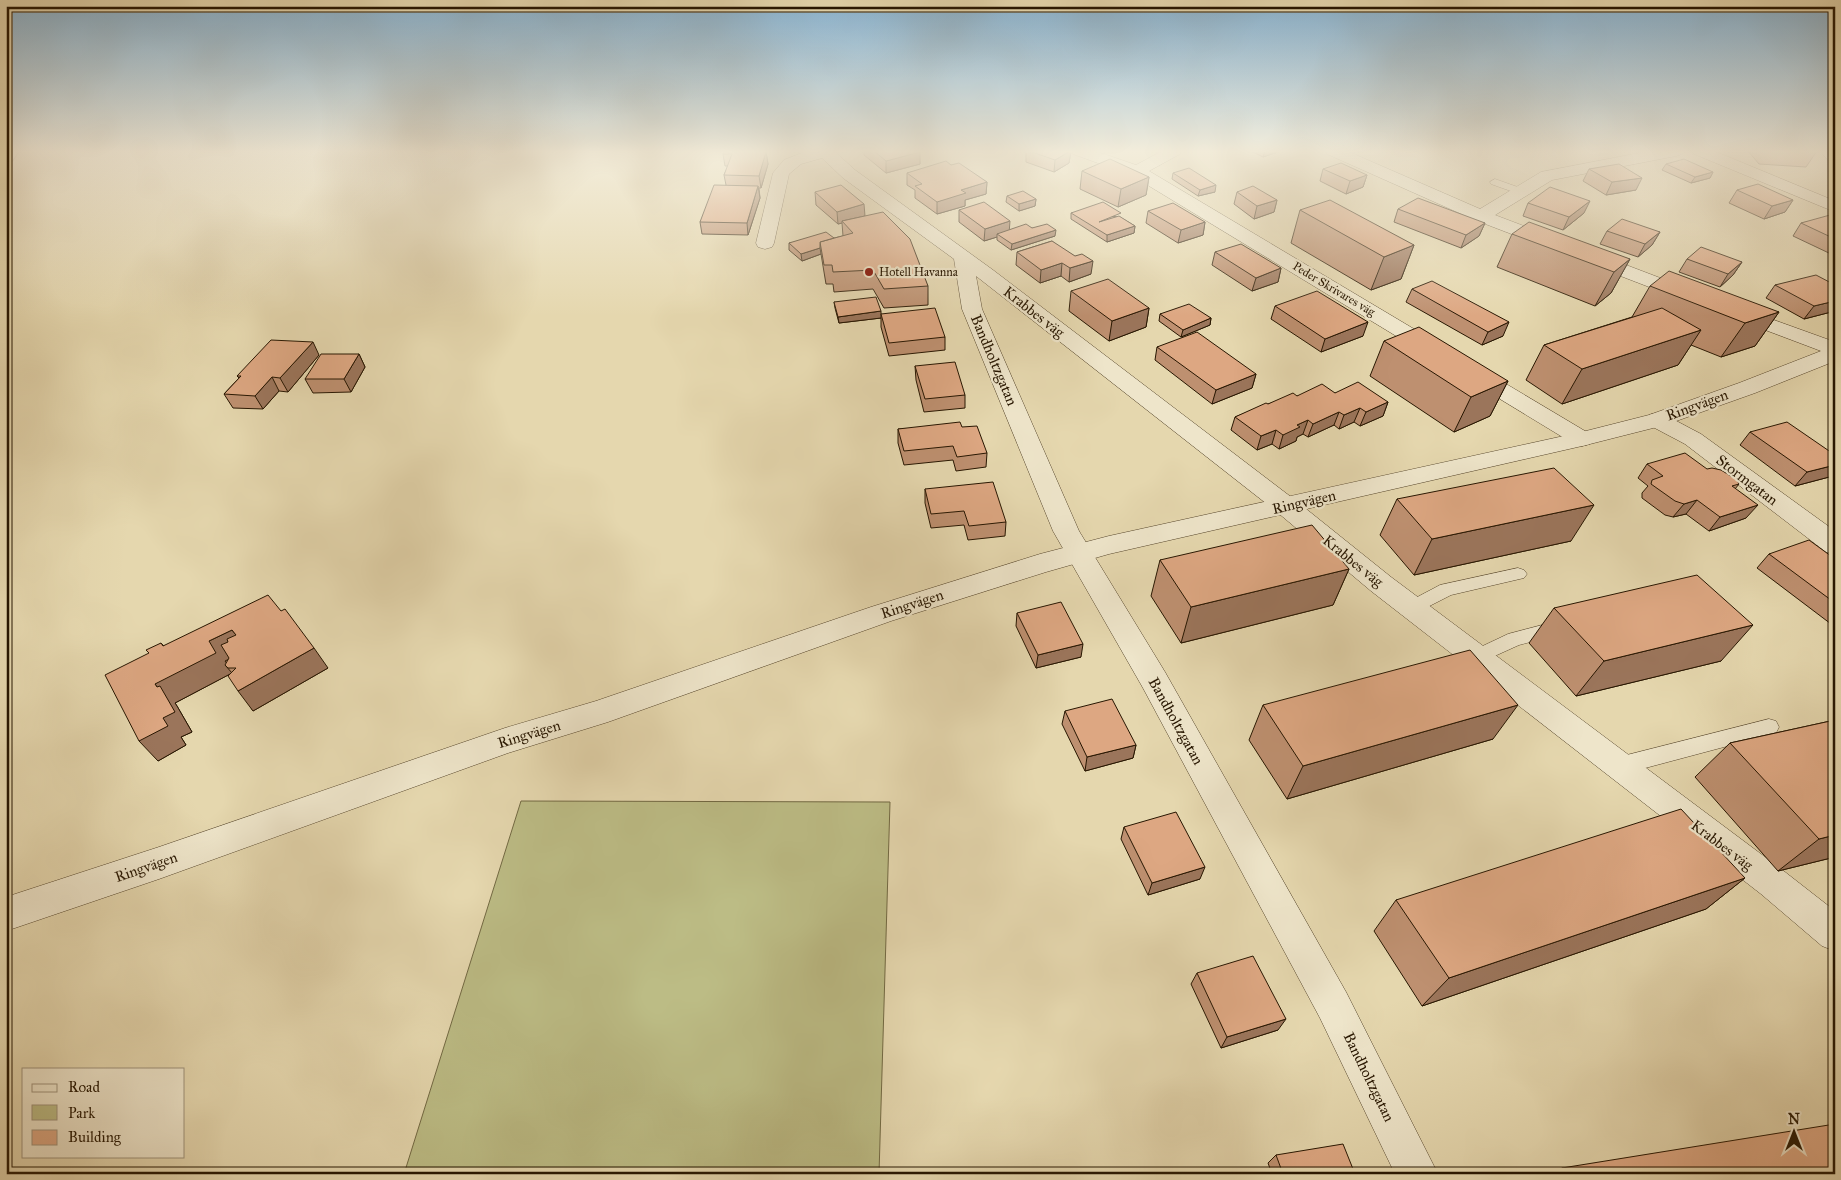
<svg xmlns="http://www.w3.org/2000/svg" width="1841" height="1180" font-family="'IM FELL Great Primer',serif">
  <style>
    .green { fill: #bcbc85; stroke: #726943 }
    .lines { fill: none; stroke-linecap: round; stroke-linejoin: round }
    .service-casing { stroke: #56462c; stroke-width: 1 }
    .pedestrian-casing { stroke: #56462c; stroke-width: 2 }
    .minor-casing { stroke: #56462c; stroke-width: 1 }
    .tertiary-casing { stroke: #56462c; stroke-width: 1 }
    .service { fill: #eee5ca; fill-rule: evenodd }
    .pedestrian { fill: #eee5ca; fill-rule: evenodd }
    .minor { fill: #eee5ca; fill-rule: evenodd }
    .tertiary { fill: #eee5ca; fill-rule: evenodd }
    .wall { fill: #be9070; stroke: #271601 }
    .shaded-wall { fill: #9b755b; stroke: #271601 }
    .building { fill: #dda782; stroke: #271601 }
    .poi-dot { fill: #8f2418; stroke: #eee5ca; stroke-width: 2 }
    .labels { text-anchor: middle; stroke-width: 4.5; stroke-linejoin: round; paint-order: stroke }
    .far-poi-label { font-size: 12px; fill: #271601; stroke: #eee5ca; text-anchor: start }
    .far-street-label { font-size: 12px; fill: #271601; stroke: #eee5ca }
    .street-label { font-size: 15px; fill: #271601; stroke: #eee5ca }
  </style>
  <rect width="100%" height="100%" fill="#e5d7ae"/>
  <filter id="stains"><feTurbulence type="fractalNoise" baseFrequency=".004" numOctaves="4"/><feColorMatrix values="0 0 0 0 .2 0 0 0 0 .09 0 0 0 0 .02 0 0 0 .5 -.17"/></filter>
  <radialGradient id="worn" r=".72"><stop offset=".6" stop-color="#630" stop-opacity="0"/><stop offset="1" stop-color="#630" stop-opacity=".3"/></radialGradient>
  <!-- green -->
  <path class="green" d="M521,801l369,1 -11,372h-475z"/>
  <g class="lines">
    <!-- service casing -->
    <g class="service-casing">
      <g id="service">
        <path d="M1495,179l31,11 2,2 -6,3 -31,-11 -1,-2z"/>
        <path d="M1518,568l6,2 3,4 -3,4 -73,17 -39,20 -6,-2 -3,-5 3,-5 34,-18z"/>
        <path d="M1558,621l6,2 3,5 -3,5 -45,12 -42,19 -7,-2 -2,-5 2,-5 38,-18z"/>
        <path d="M1769,719l7,2 3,6 -3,6 -7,2 -150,40 -7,-3 -3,-6 3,-6 7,-3z"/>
      </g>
    </g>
    <!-- pedestrian casing -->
    <g class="pedestrian-casing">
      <path id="pedestrian" d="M6,151h13l-7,10 -6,2z"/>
    </g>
    <!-- minor casing -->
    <g class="minor-casing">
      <g id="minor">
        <path d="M807,151h27l21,19 138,100 302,230 96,77 394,295 50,39v40l-13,-5 -61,-52 -390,-303 -94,-79 -301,-236 6,33 97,222 86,141 181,320 92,182h-43l-75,-156 -177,-330 -90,-157 -91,-222 -8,-50 -111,-81 -21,-20 -21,6 -12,10 -15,69 -2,4 -7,2 -7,-2 -2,-4 17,-70 11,-13z"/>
        <path d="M1071,151h24l41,14 26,-14h20l-2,3 -31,17 441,263 4,5 -4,5 -8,2 -8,-2 -443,-269 -58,-21z"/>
        <path d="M1650,151h34l-2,3 -6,2 -124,24 -65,40 -6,1 -6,-1 -3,-4 3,-4 66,-40z"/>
        <path d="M1692,151h22l121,50v11l-141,-58z"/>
        <path d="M1820,151h15v11l-6,-1z"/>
        <path d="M1657,413l8,2 36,19 134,97v23l-9,-2 -141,-108 -36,-19 -4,-5 4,-5z"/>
      </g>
    </g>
    <!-- tertiary casing -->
    <g class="tertiary-casing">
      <g id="tertiary">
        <path d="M1325,151h22l140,61 210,80 3,4 -3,4 -7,2 -7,-2 -208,-80 -148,-66z"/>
        <path d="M1735,306l100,36v19l-80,32 -90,32 -83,21 -473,108 -63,18 -155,49 -283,101 -100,31 -349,126 -153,52v-34l153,-50 346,-119 91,-27 275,-94 169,-53 69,-18 473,-104 67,-17 90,-32 82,-32 -93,-35 -3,-4 3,-4z"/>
      </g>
    </g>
    <!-- service -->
    <use href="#service" class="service"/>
    <!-- pedestrian -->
    <use href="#pedestrian" class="pedestrian"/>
    <!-- minor -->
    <use href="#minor" class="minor"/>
    <!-- tertiary -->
    <use href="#tertiary" class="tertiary"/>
  </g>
  <!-- wall -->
  <g class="wall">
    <path d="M765,151v1h1l2,12 -7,24h-2l1,10 -12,37 -46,-1 -2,-12 26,-37 -2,-10 4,-9h-3l-2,-12z"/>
    <path d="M864,151h55l1,13 -34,9 -22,-18z"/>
    <path d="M1026,151h45l-2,12 -15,9 -28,-10z"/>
    <path d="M1251,151h30l-18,6z"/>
    <path d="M1748,151h69l-11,16 -47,-3z"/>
    <path d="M1666,164l47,8 -3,6 -19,5 -29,-13z"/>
    <path d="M951,165l36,17 -1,12 -21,6v6l-28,8 -22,-16v-8l-8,-5v-12z"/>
    <path d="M1323,169l44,6 -4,12 -17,7 -26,-13z"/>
    <path d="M1589,169l47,21 -30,5 -23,-14z"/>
    <path d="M1082,171l67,6 -3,18 -28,12 -38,-18z"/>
    <path d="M1173,173l42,19 -17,4 -26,-17z"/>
    <path d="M1737,190l56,10 -8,12 -21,7 -35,-16z"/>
    <path d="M815,192l50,24 63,70v19l-44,3 -11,-19 -39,3 -1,-8h-7l-5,-30 -19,7 -13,-11v-7l45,-5 9,-2 -1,-13 -4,1 -22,-19z"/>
    <path d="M1237,192l40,8 -3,12 -20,7 -20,-15z"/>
    <path d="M1007,196l29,3 -1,7 -16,5 -13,-9z"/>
    <path d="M1528,203l56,10 -21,17 -40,-14z"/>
    <path d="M1398,209l87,14 -6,13 -18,12 -67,-26z"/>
    <path d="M959,210l50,20 23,-2 23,8 -44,14 -14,-10v-3l-13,4 -25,-19z"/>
    <path d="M1300,210l114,35 -13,34 -30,11 -80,-47z"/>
    <path d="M1148,211l57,11 -2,13 -25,8 -32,-20z"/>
    <path d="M1071,213l49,4 15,9 -1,7 -27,9 -36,-23z"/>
    <path d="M1835,217v36l-4,1 -38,-18 8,-13z"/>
    <path d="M1607,231l53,1 -8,13 -14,12 -38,-13z"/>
    <path d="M1512,234l118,25 -19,34 -16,13 -98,-39z"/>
    <path d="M1052,241l39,33 -22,8 -8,-6 -21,7 -24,-18 1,-13z"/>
    <path d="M1215,252l66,16 -3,14 -26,9 -40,-26z"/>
    <path d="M1687,259l55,3 -9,13 -13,12 -41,-15z"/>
    <path d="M1834,278h1v33l-31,8 -38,-21 9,-13 55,-2z"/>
    <path d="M1650,286l129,26 -24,34 -34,11 -30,-12 -13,20 -116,39 -36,-24 18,-35 88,-28z"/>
    <path d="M1412,289l91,47 -21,9 -76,-43z"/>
    <path d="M1071,291l78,17 -3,19 -37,14 -40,-30z"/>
    <path d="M834,302l47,12 64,23v13l-56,6 -8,-29v-9l-42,5 -4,-15z"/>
    <path d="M1275,306l88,30 -42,16 -50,-33z"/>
    <path d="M1160,314l51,4 -1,7 -29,12 -22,-16z"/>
    <path d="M1384,341l124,40 -18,35 -36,16 -84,-56z"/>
    <path d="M1157,347l99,27 -4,14 -40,16 -57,-44z"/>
    <path d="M359,354l6,13 -14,25 -38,1 -8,-14z"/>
    <path d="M319,355l-31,37 -9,-1 -16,18 -30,-1 -9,-14 15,-16 -2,-2z"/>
    <path d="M915,366l50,29v13l-41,4 -8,-32z"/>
    <path d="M1335,393l53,9 -5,14 -23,10 -6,-4 -15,7 -5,-4 -26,12 -5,-3 -6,3 -1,4 -17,8 -7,-5 -15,6 -26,-20 4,-13 33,-13 29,-8z"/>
    <path d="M962,427l25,26 -1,14 -30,4 -3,-11 -49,5 -6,-22v-14z"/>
    <path d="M1750,432l85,23v19l-2,2 -38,10 -55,-41z"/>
    <path d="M1647,464l92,20 -4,5 11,29 -37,13 -23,-17 -13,3 -8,-2 -23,-17v-5l6,-7 -10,-8z"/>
    <path d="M925,489l81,33 -1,14 -37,4 -4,-15 -33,3 -6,-25z"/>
    <path d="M1397,499l174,42 -157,34 -34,-40z"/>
    <path d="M1769,554l66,5v68l-78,-59z"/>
    <path d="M1160,560l189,9 -16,36 -152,38 -30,-47z"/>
    <path d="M1554,608l167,53 -145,35 -47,-53z"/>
    <path d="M1017,613l64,44 -45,11 -20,-42z"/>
    <path d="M161,643l3,3 164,22 -75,43 -23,-37 -55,29 2,3 15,26 -11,5 5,8 -28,16 -9,-107z"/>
    <path d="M1263,705l230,34 -206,60 -38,-59z"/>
    <path d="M1065,711l71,34 -3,13 -48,13 -23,-47z"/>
    <path d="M1835,720v137l-57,14 -83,-94 35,-34z"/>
    <path d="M1124,827l76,52 -52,16 -27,-56z"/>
    <path d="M1745,878l-39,31 -284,97 -48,-75 22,-31z"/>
    <path d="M1197,973l81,57 -57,18 -30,-64z"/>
    <path d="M1276,1155l79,19h-83l-4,-11z"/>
    <path d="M1562,1168l273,6h-283z"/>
  </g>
  <!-- shaded-wall -->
  <g class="shaded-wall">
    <path d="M763,151h2v4l1,-3 2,12 -7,24 -2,-12z"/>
    <path d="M1071,151l-2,12 -15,9 1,-12z"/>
    <path d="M1265,151h16l-18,6z"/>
    <path d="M920,152v12l-34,9v-12z"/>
    <path d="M1713,172l-3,6 -19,5 4,-6z"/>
    <path d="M1367,175l-4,12 -17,7 4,-13z"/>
    <path d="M1149,177l-3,18 -28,12 3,-18z"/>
    <path d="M1642,178l-6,12 -30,5 6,-13z"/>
    <path d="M987,182l-1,12 -21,6v6l-28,8v-12l24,-12z"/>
    <path d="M1216,185l-1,7 -17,4 2,-6z"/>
    <path d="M758,186l2,12 -12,37 -1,-12z"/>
    <path d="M1036,199l-1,7 -16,5v-7z"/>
    <path d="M1277,200l-3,12 -20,7 3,-13z"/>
    <path d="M1793,200l-8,12 -21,7 8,-13z"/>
    <path d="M1590,201l-6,12 -21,17 6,-13z"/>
    <path d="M864,204l1,12 -23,5v2l-4,1 -1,-12z"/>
    <path d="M1010,221l-1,13h-12v3l-13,4 1,-12z"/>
    <path d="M1205,222l-2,13 -25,8 3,-13z"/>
    <path d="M1485,223l-6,13 -18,12 5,-13z"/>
    <path d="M1135,226l-1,7 -27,9v-7z"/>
    <path d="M1056,230l-1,6 -44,14 1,-6z"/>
    <path d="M1660,232l-8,13 -14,12 7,-13z"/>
    <path d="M1414,245l-13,34 -30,11 13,-33z"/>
    <path d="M820,248l1,6 -19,7 -1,-7z"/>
    <path d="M1630,259l-19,34 -16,13 19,-34z"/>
    <path d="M1093,261l-2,13 -22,8 1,-14z"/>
    <path d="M1742,262l-9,13 -13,12 8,-13z"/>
    <path d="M1062,263l-1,13 -21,7 1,-13z"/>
    <path d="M1281,268l-3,14 -26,9 4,-13z"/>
    <path d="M1835,301v10l-31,8 10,-13z"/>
    <path d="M1149,308l-3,19 -37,14 3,-20z"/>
    <path d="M881,311v7l-42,5 -1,-6z"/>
    <path d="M1779,312l-24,34 -34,11 24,-34z"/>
    <path d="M1211,318l-1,7 -29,12 2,-7z"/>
    <path d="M1368,322l-5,14 -42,16 4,-13z"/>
    <path d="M1509,322l-6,14 -21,9 6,-13z"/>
    <path d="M1701,330l-23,35 -116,39 20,-35z"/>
    <path d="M313,342l6,13 -31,37 -8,-14z"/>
    <path d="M359,354l6,13 -14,25 -7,-13z"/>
    <path d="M1256,374l-4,14 -40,16 4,-14z"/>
    <path d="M272,377l7,14 -16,18 -8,-13z"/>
    <path d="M1508,381l-18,35 -36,16 17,-35z"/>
    <path d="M1388,402l-5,14 -23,10 6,-14z"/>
    <path d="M1360,408l-6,14 -15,7 5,-14z"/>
    <path d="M1339,412l-5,13 -26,12 5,-13z"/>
    <path d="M1308,420l-5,14 -6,3 -1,4 -17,8 4,-14 14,-10z"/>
    <path d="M1276,430l-4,14 -15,6 4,-14z"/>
    <path d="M1835,465v9l-2,2 -38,10 12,-14z"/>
    <path d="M1697,500l-11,14 -13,3 11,-13z"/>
    <path d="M1594,505l-23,36 -157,34 18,-36z"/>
    <path d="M1758,505l-12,13 -37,13 11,-14z"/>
    <path d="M1349,569l-16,36 -152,38 10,-36z"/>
    <path d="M1753,625l-32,36 -145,35 28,-35z"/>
    <path d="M232,630l16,20 -23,11 5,7 -5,-3 7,8 -57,30 2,3 15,26 -11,5 5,8 -28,16 -19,-20 24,-23 -6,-31 -2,-3 54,-43z"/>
    <path d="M1083,644l-2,13 -45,11 2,-13z"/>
    <path d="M314,648l14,20 -75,43 -15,-20z"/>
    <path d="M1518,705l-25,34 -206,60 16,-33z"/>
    <path d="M1136,745l-3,13 -48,13 2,-14z"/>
    <path d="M1835,835v22l-57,14 41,-32z"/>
    <path d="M1205,867l-5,12 -52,16 4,-12z"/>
    <path d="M1745,878l-39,31 -284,97 27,-28z"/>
    <path d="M1286,1019l-8,11 -57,18 6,-11z"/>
  </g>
  <!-- building -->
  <g class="building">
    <path d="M724,151h39v1h3l-7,24 -35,-1 8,-21h-9z"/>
    <path d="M874,151h45l1,1 -34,9z"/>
    <path d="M1029,151h41l-15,9z"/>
    <path d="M1110,159l39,18 -28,12 -39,-18z"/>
    <path d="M1684,159l29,13 -18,5 -29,-13z"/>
    <path d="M946,161l5,4 8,-2 28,19 -26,8 5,3 -29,9 -22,-16 7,-2 -15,-11z"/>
    <path d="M1341,163l26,12 -17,6 -27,-12z"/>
    <path d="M1619,164l23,14 -30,4 -23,-13z"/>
    <path d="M1189,168l27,17 -16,5 -27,-17z"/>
    <path d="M1758,184l35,16 -21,6 -35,-16z"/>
    <path d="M714,185l44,1 -11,37 -47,-1z"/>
    <path d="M841,185l23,19 -27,8 -22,-20z"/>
    <path d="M1253,186l24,14 -20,6 -20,-14z"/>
    <path d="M1550,187l40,14 -21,16 -41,-14z"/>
    <path d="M1023,191l13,8 -17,5 -12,-8z"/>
    <path d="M1418,198l67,25 -19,12 -68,-26z"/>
    <path d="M1330,200l84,45 -30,12 -84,-47z"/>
    <path d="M984,202l26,19 -25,8 -26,-19z"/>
    <path d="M1103,202l18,11 -22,9 20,-6 16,10 -28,9 -36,-22z"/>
    <path d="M1173,203l32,19 -24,8 -33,-19z"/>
    <path d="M883,212l27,27 18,47 -44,3 -11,-19 -40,2 -1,-7h-8l-4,-23 33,-9 -11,-12z"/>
    <path d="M1830,215l5,2v22l-34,-16z"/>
    <path d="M1622,219l38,13 -15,12 -38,-13z"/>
    <path d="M1529,222l101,37 -16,13 -102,-38z"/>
    <path d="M1026,224l6,4 15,-4 9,6 -44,14 -15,-10z"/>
    <path d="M826,232l8,6 -14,4v6l-19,6 -12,-11z"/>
    <path d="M1052,241l23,15 7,-2 11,7 -23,7 -8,-5 -21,7 -24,-18z"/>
    <path d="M1241,244l40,24 -25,10 -41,-26z"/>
    <path d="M1701,247l41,15 -14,12 -41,-15z"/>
    <path d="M1669,271l110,41 -34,11 -95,-37z"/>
    <path d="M1816,275l19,10v16l-21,5 -39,-21z"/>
    <path d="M1108,279l41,29 -37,13 -41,-30z"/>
    <path d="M1432,281l77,41 -21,10 -76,-43z"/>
    <path d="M1317,291l51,31 -43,17 -50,-33z"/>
    <path d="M876,297l5,14 -43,6 -4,-15z"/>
    <path d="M1189,304l22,14 -28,12 -23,-16z"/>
    <path d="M935,308l10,29 -56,6 -8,-29z"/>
    <path d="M1662,308l39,22 -119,39 -38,-24z"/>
    <path d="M1419,327l89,54 -37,16 -87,-56z"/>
    <path d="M1197,332l59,42 -40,16 -59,-43z"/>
    <path d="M271,340l42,2 -33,36 -8,-1 -17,19 -31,-2 17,-18h-4z"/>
    <path d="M321,354h38l-15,25h-39z"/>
    <path d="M955,362l10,33 -40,4 -10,-33z"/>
    <path d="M1358,382l30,20 -22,10 -6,-4 -16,7 -5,-3 -26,12 -5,-4 -11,5 3,2 -17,8 -7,-5 -15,6 -26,-19 31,-14 2,1 25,-11 4,3 25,-12 13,9z"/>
    <path d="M960,422l2,5 15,-1 10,27 -30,4 -4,-11 -49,5 -6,-22z"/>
    <path d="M1787,422l48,33v10l-28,7 -57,-40z"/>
    <path d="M1685,453l22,16 5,-1 9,2 16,10 2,4 -7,2 26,19 -38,12 -23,-17 -13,4 -9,-3 -24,-17 1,-4 11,-4 -16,-12z"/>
    <path d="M1554,468l40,37 -162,34 -35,-40z"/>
    <path d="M993,482l13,40 -37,4 -5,-15 -33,3 -6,-25z"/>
    <path d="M1312,525l37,44 -158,38 -31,-47z"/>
    <path d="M1809,540l26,19v44l-66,-49z"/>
    <path d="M1697,575l56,50 -149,36 -50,-53z"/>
    <path d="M268,595l13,16 4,-2 29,39 -76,43 -10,-15 8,-8h-8l-3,-3 4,-7 -8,-13 7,-3 -1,-3 9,-4 -4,-5 -23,11 7,12 -61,31 2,3 3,-1 15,26 -12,6 5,8 -29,15 -34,-66 44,-22 -3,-3 15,-7 2,3z"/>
    <path d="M1061,602l22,42 -45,11 -21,-42z"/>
    <path d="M1470,650l48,55 -215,61 -40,-61z"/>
    <path d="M1112,699l24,46 -49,12 -22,-46z"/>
    <path d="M1835,720v115l-16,4 -89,-96z"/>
    <path d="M1681,809l64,69 -296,100 -53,-78z"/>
    <path d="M1176,812l29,55 -53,16 -28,-56z"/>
    <path d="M1253,956l33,63 -59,18 -30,-64z"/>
    <path d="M1835,1124v50h-270l-3,-6z"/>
    <path d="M1343,1144l12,30h-72l-7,-19z"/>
  </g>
  <!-- sky -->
  <linearGradient id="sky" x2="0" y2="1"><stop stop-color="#89b5d4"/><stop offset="0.48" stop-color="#f3eddb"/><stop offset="1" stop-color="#f3eddb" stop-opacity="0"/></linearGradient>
  <rect width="1841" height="316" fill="url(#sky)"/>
  <!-- markers -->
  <circle class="poi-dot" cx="869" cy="272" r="5"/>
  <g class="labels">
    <!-- far-poi labels -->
    <g class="far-poi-label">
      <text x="879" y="276">Hotell Havanna</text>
    </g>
    <!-- far-street labels -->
    <g class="far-street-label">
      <text transform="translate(1334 289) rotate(31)" y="4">Peder Skrivares väg</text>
    </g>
    <!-- street labels -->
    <g class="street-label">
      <text transform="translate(1034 312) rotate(38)" y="5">Krabbes väg</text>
      <text transform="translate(994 360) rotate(67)" y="5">Bandholtzgatan</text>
      <text transform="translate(1697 405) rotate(-20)" y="5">Ringvägen</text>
      <text transform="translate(1747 480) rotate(37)" y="5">Stormgatan</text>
      <text transform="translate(1304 502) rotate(-13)" y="5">Ringvägen</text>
      <text transform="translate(1353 561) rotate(39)" y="5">Krabbes väg</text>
      <text transform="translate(912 604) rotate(-18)" y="5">Ringvägen</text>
      <text transform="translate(1176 721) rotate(61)" y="5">Bandholtzgatan</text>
      <text transform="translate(529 734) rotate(-17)" y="5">Ringvägen</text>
      <text transform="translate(1722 845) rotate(37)" y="5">Krabbes väg</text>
      <text transform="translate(146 867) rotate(-19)" y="5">Ringvägen</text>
      <text transform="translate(1369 1077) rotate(64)" y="5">Bandholtzgatan</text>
    </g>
  </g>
  <!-- margin -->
  <rect width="1841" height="1180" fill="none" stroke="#e5d7ae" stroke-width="25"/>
  <rect x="8" y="8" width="1826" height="1165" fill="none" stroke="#271601" stroke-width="2.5"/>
  <rect x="12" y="12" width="1816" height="1155" fill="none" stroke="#271601"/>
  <!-- legend -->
  <rect x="22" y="1068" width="162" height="90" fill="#eee5ca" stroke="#9e927a"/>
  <rect x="32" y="1084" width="25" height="8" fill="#eee5ca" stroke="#9e927a"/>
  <text x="68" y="1092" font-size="15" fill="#271601">Road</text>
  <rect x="32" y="1105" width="25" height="15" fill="#bcbc85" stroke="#9e927a"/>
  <text x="68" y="1118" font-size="15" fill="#271601">Park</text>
  <rect x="32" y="1130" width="25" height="15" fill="#dda782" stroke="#9e927a"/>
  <text x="68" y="1142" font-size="15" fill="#271601">Building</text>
  <!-- north arrow -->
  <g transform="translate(1794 1132)" stroke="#eee5ca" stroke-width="4" paint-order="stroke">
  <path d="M0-4L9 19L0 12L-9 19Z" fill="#271601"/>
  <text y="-8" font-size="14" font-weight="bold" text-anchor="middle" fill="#271601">N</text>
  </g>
  <rect width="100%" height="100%" filter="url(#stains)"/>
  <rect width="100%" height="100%" fill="url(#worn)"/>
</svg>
